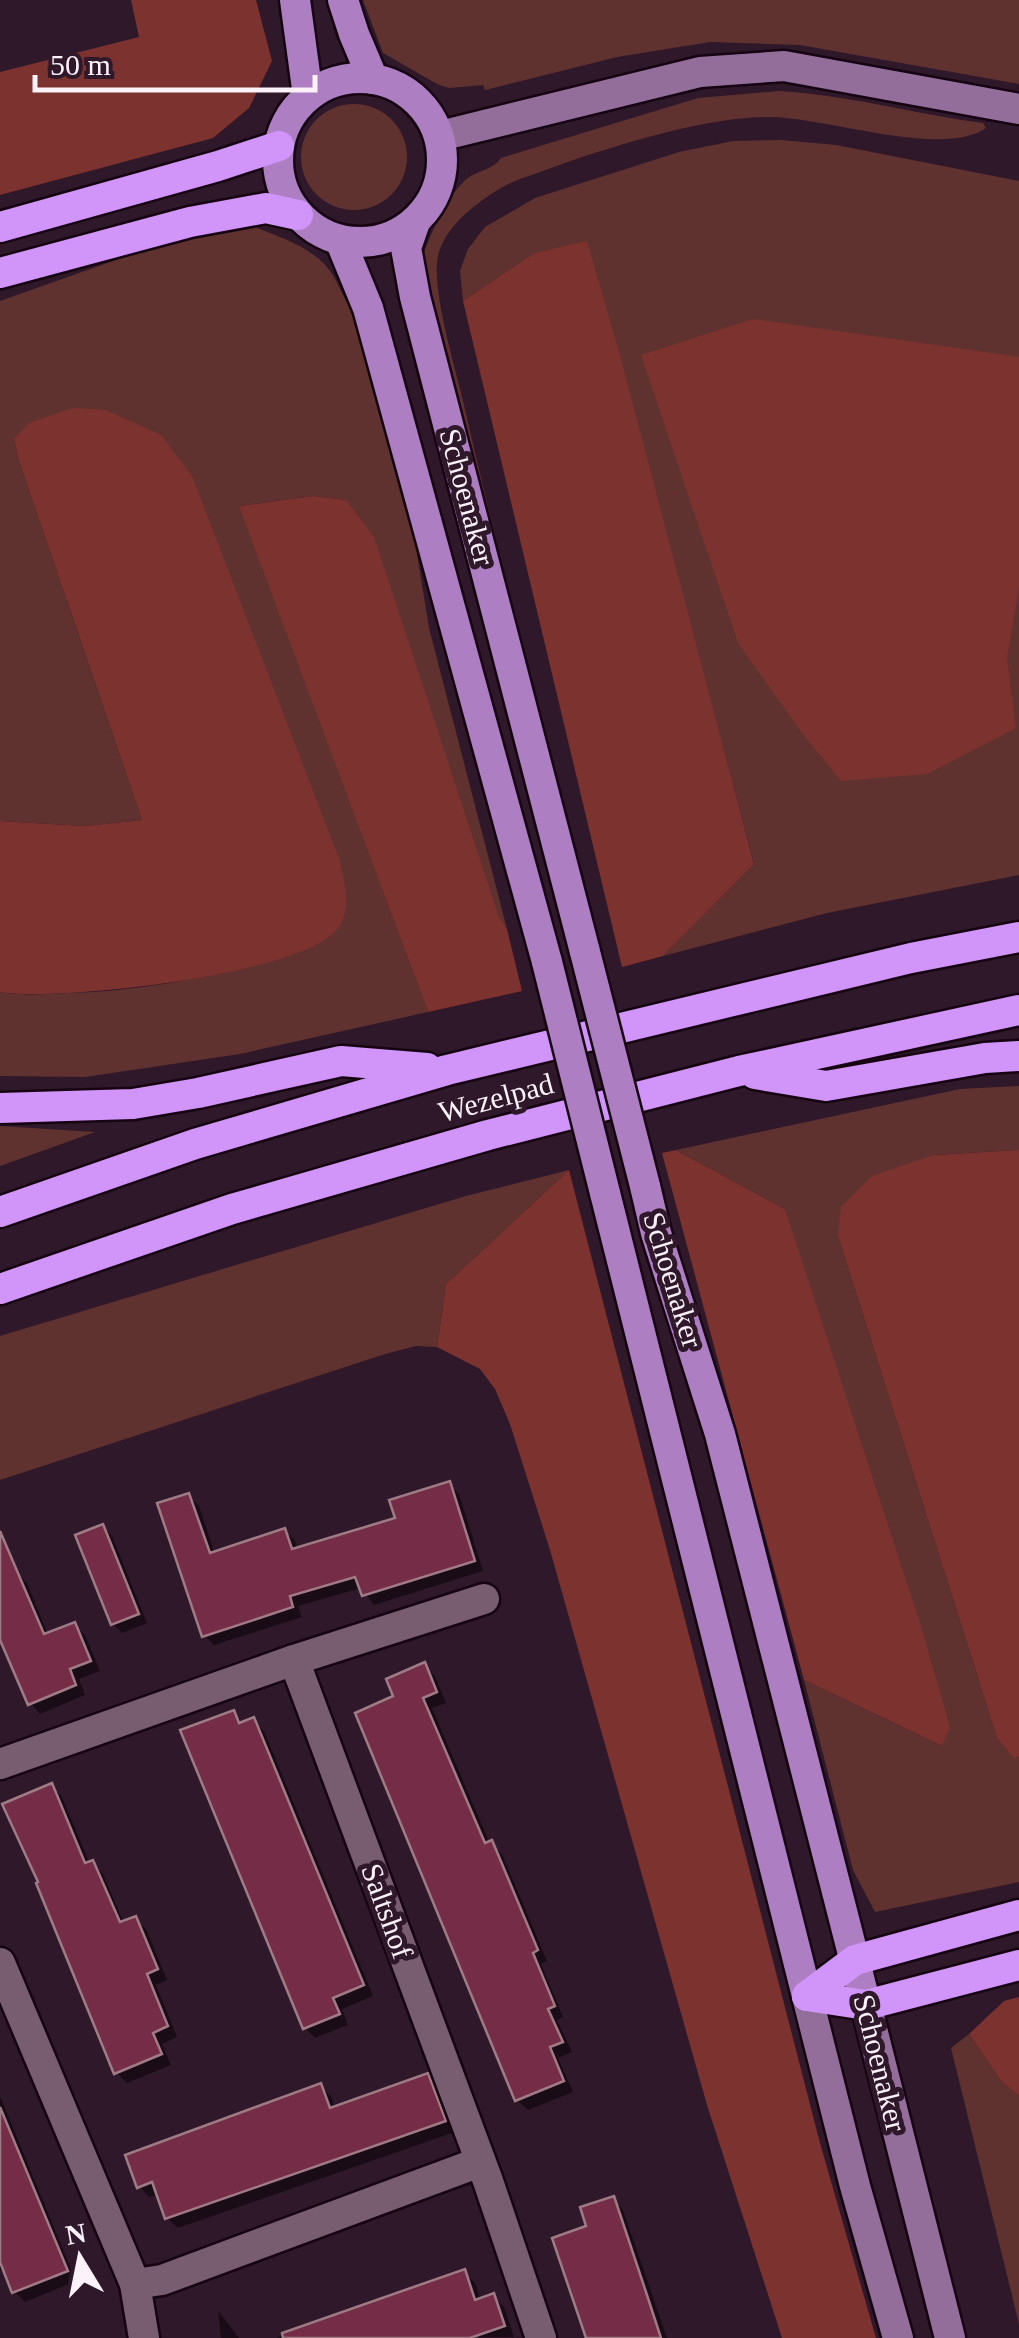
<svg xmlns="http://www.w3.org/2000/svg" width="1019" height="2338" font-family="Georgia,serif">
  <style>
    .green { fill: #60322f }
    .forest { fill: #7c322e }
    .shadow { fill: #0007 }
    .building { fill: #752d47; stroke: #9f7b85; stroke-width: 2.5 }
    .lines { fill: none; stroke-linecap: round; stroke-linejoin: round }
    .street-casing { stroke: #160412; stroke-width: 35 }
    .secondary-casing { stroke: #160412; stroke-width: 35 }
    .primary-casing { stroke: #160412; stroke-width: 35 }
    .highway-casing { stroke: #160412; stroke-width: 35 }
    .street { stroke: #785d71; stroke-width: 30 }
    .secondary { stroke: #936e9a; stroke-width: 30 }
    .primary { stroke: #ad7ec2; stroke-width: 30 }
    .highway { stroke: #d194f8; stroke-width: 30 }
    .primary-bridge-casing { stroke: #160412; stroke-width: 35; stroke-linecap: butt }
    .primary-bridge { stroke: #ad7ec2; stroke-width: 30 }
    .labels { text-anchor: middle; stroke-width: 10; stroke-linejoin: round; paint-order: stroke }
    .street-label { font-size: 30px; fill: #fdf1fa; stroke: #2f182a }
  </style>
  <rect width="100%" height="100%" fill="#2f182a"/>
  <!-- green -->
  <g class="green">
    <path d="M363,0h656v84l-219,-39 -90,-3 -93,15 -132,33 -2,-5 -34,3 -12,-4 -54,-31z"/>
    <path d="M779,91c70,4 135,23 204,32l3,5c-43,30 -159,-10 -215,-11 -65,-1 -166,31 -228,54 -13,5 -29,9 -42,17 -25,15 -52,35 -62,64 -10,31 16,114 24,149 36,157 76,313 116,470l-158,-610c8,-24 26,-67 47,-83 11,-8 25,-8 33,-20l197,-60z"/>
    <circle cx="354" cy="157" r="53"/>
    <path d="M781,140l55,5 183,36v694l-192,38 -164,43 91,-93 -167,-621 -53,11 -71,48 -3,-30 8,-22 17,-22 50,-29 144,-46 54,-11z"/>
    <path d="M252,226c27,11 61,21 78,45 11,15 12,30 28,40l46,163 25,154 78,301 -8,-11 -57,-171 -96,-247 -33,-4 -73,10 188,506 -188,42 -155,23 -85,-1v-84c23,4 46,2 69,1 86,-3 170,-20 249,-51l-304,-503 4,19 124,362 -57,6 -85,-5v-520l147,-52z"/>
    <path d="M1019,1086v64l-85,5 -96,81 159,502 17,19 5,-1v126l-144,30 -22,-42 -49,-190 138,66 -157,-537 -109,-59 284,-61z"/>
    <path d="M0,1126l95,6 -95,34z"/>
    <path d="M569,1170l-123,114 -9,63 -21,-1 -31,8 -385,126v-144l466,-140z"/>
    <path d="M969,2034l32,47 18,15v228l-68,-276z"/>
  </g>
  <!-- forest -->
  <g class="forest">
    <path d="M131,0h125l16,61 -23,47 -36,30 -213,57v-123l139,-35z"/>
    <path d="M587,241l34,118 133,505 -91,92 -41,11 -159,-666 71,-48z"/>
    <path d="M753,319l266,38v230l-12,71 9,70 -89,46 -86,7 -39,-48 -64,-90 -97,-288z"/>
    <path d="M73,408l33,2 55,25 31,41 148,385c4,23 13,46 -2,67 -33,47 -281,74 -338,64v-171l85,5 57,-6 -124,-362 -4,-19 15,-16z"/>
    <path d="M313,496l33,4 28,37 125,380 8,12 15,62 -94,21 -189,-506z"/>
    <path d="M676,1150l109,59 135,414 30,104 -8,19 -138,-66 -142,-527z"/>
    <path d="M1019,1150v606l-5,2 -17,-20 -159,-502 3,-29 31,-31 62,-21z"/>
    <path d="M569,1170l251,973 56,195h-94l-75,-233 -157,-555 -40,-126 -15,-35 -15,-20 -43,-22 9,-63z"/>
    <path d="M1019,1997v99l-18,-15 -32,-47 35,-33z"/>
  </g>
  <!-- shadow -->
  <g class="shadow">
    <path d="M449,1484l10,10 24,77 -109,34 -13,-17 -63,18 4,11 -88,28 -10,-10 -15,-139 10,10 16,48 70,-23 10,10 3,9 100,-30z"/>
    <path d="M103,1527l9,9 35,87 -25,10 -9,-9z"/>
    <path d="M16,1572l11,11 21,52 26,-10 11,10 15,36 -21,8 6,16 -45,19 -10,-11 -30,-71v-53z"/>
    <path d="M424,1665l11,11 11,27 -14,5 58,136 12,10 45,107 -6,3 22,53 -6,3 15,32 -14,6 15,34 -45,18 -11,-10 -120,-402z"/>
    <path d="M233,1713l11,11 9,-4 11,11 109,265 -31,13 6,16 -33,13 -10,-10z"/>
    <path d="M52,1786l10,11 28,67 3,-1 10,11 21,49 11,-4 11,10 21,51 -11,5 21,52 -15,7 9,21 -44,18 -11,-11z"/>
    <path d="M427,2076l11,11 17,45 -277,96 -11,-10 -8,-24 -10,3 -10,-11 181,-100 11,10 4,13z"/>
    <path d="M0,2096l76,185 -51,21 -10,-10 -10,-23 -5,2z"/>
    <path d="M613,2199l10,11 44,128h-78v-110z"/>
    <path d="M464,2272l11,11 6,18 12,-5 11,11 10,30 -238,1z"/>
    <path d="M218,2311l6,7 15,20h-18z"/>
  </g>
  <!-- building -->
  <g class="building">
    <path d="M450,1481l25,80 -113,35 -7,-19 -65,19 3,11 -91,30 -45,-134 32,-10 21,60 75,-25 7,21 103,-31 -6,-18z"/>
    <path d="M103,1524l36,90 -28,11 -36,-90z"/>
    <path d="M0,1531l44,103 31,-12 16,39 -21,8 6,16 -48,20 -28,-65z"/>
    <path d="M425,1662l12,30 -14,6 62,145 7,-3 46,110 -5,3 22,53 -7,3 15,33 -13,5 14,34 -49,20 -160,-388 38,-17 -7,-17z"/>
    <path d="M234,1710l5,13 15,-6 110,268 -31,13 7,16 -37,15 -123,-299z"/>
    <path d="M52,1783l33,80 8,-3 27,62 16,-6 22,53 -11,5 21,52 -15,7 9,21 -48,20 -78,-191 2,-1 -36,-78z"/>
    <path d="M428,2073l18,48 -281,98 -13,-37 -15,6 -12,-33 196,-72 9,25z"/>
    <path d="M0,2107l68,164 -56,22 -12,-31z"/>
    <path d="M614,2196l32,96 15,46h-75l-34,-100 34,-12 -6,-19z"/>
    <path d="M465,2269l10,31 19,-7 11,33 -35,12h-187l-1,-5z"/>
  </g>
  <g class="lines">
    <!-- street casing -->
    <g class="street-casing">
      <g id="street">
        <path d="M294,1660l194,521 53,157"/>
        <path d="M0,1764l294,-104 190,-61"/>
        <path d="M0,1963l135,321 9,54"/>
        <path d="M135,2284l27,-4 318,-118"/>
      </g>
    </g>
    <!-- secondary casing -->
    <g class="secondary-casing">
      <g id="secondary">
        <path d="M440,136l260,-64 84,-6 235,43"/>
        <path d="M807,1996l48,190 43,152"/>
        <path d="M866,2005l84,333"/>
      </g>
    </g>
    <!-- primary casing -->
    <g class="primary-casing">
      <g id="primary">
        <path d="M295,0l13,96"/>
        <path d="M343,0l11,34 19,45"/>
        <circle cx="360" cy="160" r="82"/>
        <path d="M415,222l-9,26 9,49 170,655"/>
        <path d="M340,240l28,68 179,654"/>
        <path d="M645,1186l11,47 64,201 146,571"/>
        <path d="M605,1193l202,803"/>
      </g>
    </g>
    <!-- highway casing -->
    <g class="highway-casing">
      <g id="highway">
        <path d="M0,227l218,-61 61,-20"/>
        <path d="M0,273l190,-51 76,-14 32,7"/>
        <path d="M755,1074l71,12 159,-28 34,-2"/>
        <path d="M0,1108l133,-4 65,-11 143,-32 86,7"/>
        <path d="M0,1212l195,-68 252,-74 464,-112 108,-21"/>
        <path d="M0,1289l232,-80 256,-74 251,-64 280,-61"/>
        <path d="M807,1996l48,-36 164,-45"/>
        <path d="M807,1996l59,9 153,-40"/>
      </g>
    </g>
    <!-- street -->
    <use href="#street" class="street"/>
    <!-- secondary -->
    <use href="#secondary" class="secondary"/>
    <!-- primary -->
    <use href="#primary" class="primary"/>
    <!-- highway -->
    <use href="#highway" class="highway"/>
    <!-- primary-bridge casing -->
    <g class="primary-bridge-casing">
      <g id="primary-bridge">
        <path d="M585,952l60,234"/>
        <path d="M547,962l58,231"/>
      </g>
    </g>
    <!-- primary-bridge -->
    <use href="#primary-bridge" class="primary-bridge"/>
  </g>
  <g class="labels">
    <!-- street labels -->
    <g class="street-label">
      <text transform="translate(467 497) rotate(75)" y="10">Schoenaker</text>
      <text transform="translate(496 1098) rotate(-15)" y="10">Wezelpad</text>
      <text transform="translate(673 1280) rotate(73)" y="10">Schoenaker</text>
      <text transform="translate(387 1911) rotate(70)" y="10">Saltshof</text>
      <text transform="translate(880 2063) rotate(76)" y="10">Schoenaker</text>
    </g>
  </g>
  <!-- north arrow -->
  <g transform="translate(80 2258) rotate(350)" stroke="#2f182a" stroke-width="8" paint-order="stroke">
  <path d="M0-8L18 38L0 25L-18 38Z" fill="#fdf1fa"/>
  <text y="-15" font-size="28" font-weight="bold" text-anchor="middle" fill="#fdf1fa">N</text>
  </g>
  <!-- scale -->
  <path d="M35 75v15h280v-15" fill="none" stroke="#fdf1fa" stroke-width="5"/>
  <text x="50" y="75" font-size="30" fill="#fdf1fa" stroke="#2f182a" stroke-width="8" paint-order="stroke">50 m</text>
</svg>
